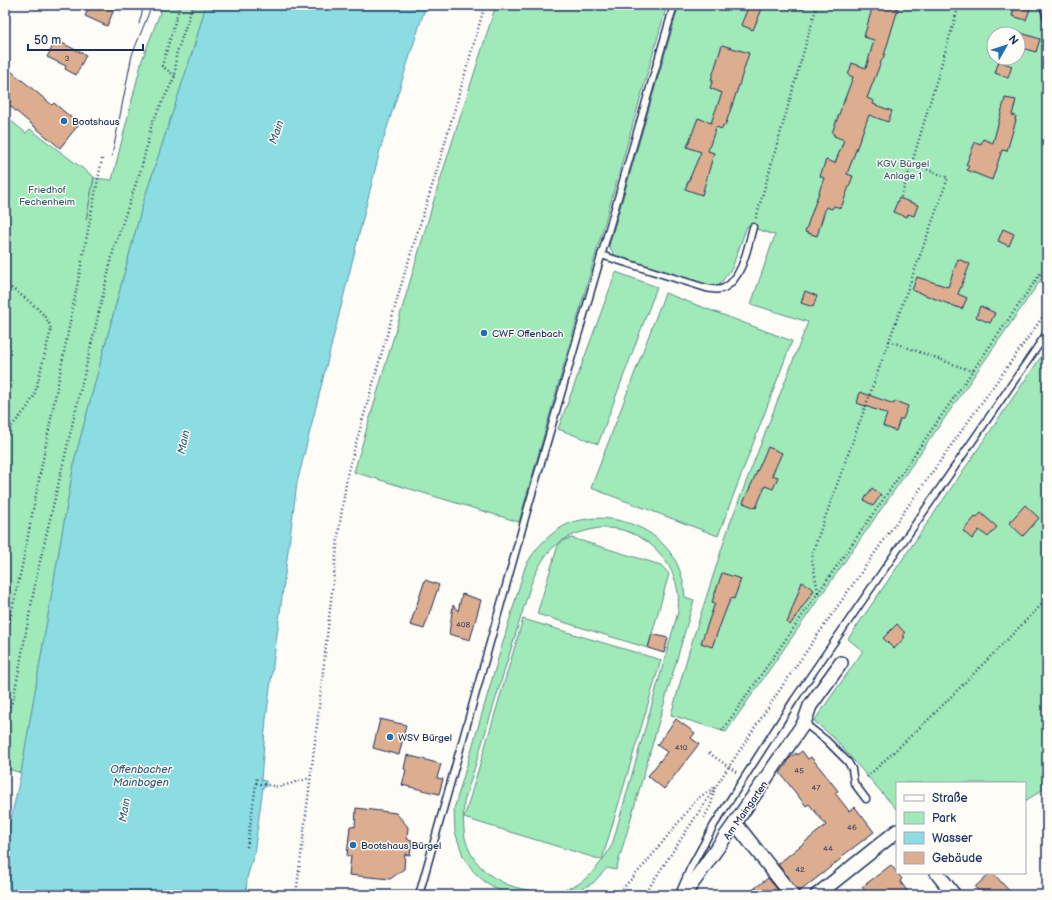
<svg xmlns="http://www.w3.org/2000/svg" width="1052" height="900" font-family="'Balsamiq Sans',sans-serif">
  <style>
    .green { fill: #a0e9b8; stroke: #5e8c8b; fill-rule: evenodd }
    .water { fill: #8bdde1; stroke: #5e97ad }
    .building { fill: #dcad8e; stroke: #1b2f5e }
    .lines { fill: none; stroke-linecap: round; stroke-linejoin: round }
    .lane-casing { stroke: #1b2f5e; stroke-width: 9 }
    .street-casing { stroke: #1b2f5e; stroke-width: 16 }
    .path { stroke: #1b2f5e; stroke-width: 2.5; stroke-dasharray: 1 3; stroke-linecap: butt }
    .lane { stroke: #fdfcf7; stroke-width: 6 }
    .street { stroke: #fdfcf7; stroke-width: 13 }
    .tram { stroke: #1b2f5e; stroke-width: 1 }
    .poi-dot { fill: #1f6fb2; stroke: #fdfcf7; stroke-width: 1.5 }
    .labels { text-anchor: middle; stroke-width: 3; stroke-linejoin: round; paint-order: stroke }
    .number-label { font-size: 8px; fill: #4b4e6a }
    .poi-label { font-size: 10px; fill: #1b2f5e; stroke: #fdfcf7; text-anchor: start }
    .park-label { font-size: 10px; fill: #3c5e74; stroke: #fdfcf7 }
    .street-label { font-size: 10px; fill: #1b2f5e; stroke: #fdfcf7 }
    .water-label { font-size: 11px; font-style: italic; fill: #375a7f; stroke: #fdfcf7 }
  </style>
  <rect width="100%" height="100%" fill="#fdfcf7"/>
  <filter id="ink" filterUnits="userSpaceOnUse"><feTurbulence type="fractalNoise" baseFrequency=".025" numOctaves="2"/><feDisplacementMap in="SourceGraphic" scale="8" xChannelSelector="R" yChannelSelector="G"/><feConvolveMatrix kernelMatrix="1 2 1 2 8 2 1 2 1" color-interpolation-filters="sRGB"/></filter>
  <g filter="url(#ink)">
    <!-- green -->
    <g class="green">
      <path d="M163,5h43l-12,42 -51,156 -68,255 -54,315 -16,-5v-652l21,17 4,-4 64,48 -8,43 8,-42 18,2 30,-120z"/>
      <path d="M496,5h171l-148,517 -165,-50 82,-279z"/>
      <path d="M679,5h360l8,28v238l-321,461 -55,-17 19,-67 39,-122 79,-204 -57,-18 24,-69 -28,-9 -15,42 -15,20 -102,-32 -6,-10zM994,34h24v24h-24z"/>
      <path d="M616,272l41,15 -59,157 -40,-15z"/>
      <path d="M665,293l127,48 -74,195 -127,-48z"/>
      <path d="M1047,348v439l-22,14v-18h-128v27l-64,-73 -19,-16 49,-70 -15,-12z"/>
      <path d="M596,518c47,0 87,29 89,79l9,3 -78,270 -9,-2 -14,15 -23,12h-60l-10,-4 -16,-10 -10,-9 -11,-16 -8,-24 -1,-23 71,-242c9,-18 26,-36 45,-44 8,-3 17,-4 26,-5zM599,528c6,0 13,0 19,1 31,6 56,33 60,64 1,6 0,13 0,19l-66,233c-10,17 -21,33 -39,42 -41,13 -97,-3 -108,-49 -2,-13 -2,-24 -1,-36l67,-218c14,-36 30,-49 68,-56z"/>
      <path d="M572,538l89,27 8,9 -21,74 -111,-34 21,-69 6,-5z"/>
      <path d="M523,619l138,41 -59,200 -138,-42z"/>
    </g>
    <!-- water -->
    <path class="water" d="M206,5h220l-46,145 -83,333 -31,236 -5,61 5,1v6h-3l-9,67 -7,24 -1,17h-241v-49l16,-73 54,-315 68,-255 51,-156z"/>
    <!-- building -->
    <g class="building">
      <path d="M90,5h26l-9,21 -22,-10z"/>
      <path d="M749,5l13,4 -9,21 -12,-5z"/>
      <path d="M873,5h12l13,4 -15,50h-1l-15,39 7,3 -1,3 19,7 -4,11 -19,-7 -22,59 6,2 -12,32 -7,-2 -2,3 -6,-2 -9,29 -12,-4 19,-54 -4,-2 6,-16 9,3 9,-23 -10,-4v-2l-2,-1 21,-56 -5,-2 4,-12 14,5 8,-28 -10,-3z"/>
      <path d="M1015,5l15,4 -4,11 -14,-4z"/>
      <path d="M1018,32l22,7 -4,13 -18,-5z"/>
      <path d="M56,40l30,15 -10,20 -11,-6 1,-3 -19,-9z"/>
      <path d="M722,45l27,8 -10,32 -14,41 -2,-1 -1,4 -6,-2 -8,24 6,2 -12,42 -17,-6 16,-37 -14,-5 11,-29 13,5 11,-30 -12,-5 3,-8h-2z"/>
      <path d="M999,61l13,5 -4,12 -13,-5z"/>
      <path d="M5,66l47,39 2,-2 25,21 -19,24 -55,-46z"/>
      <path d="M1005,98l11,2 -4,15 4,1 -1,4h1l-9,31 -5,-1 -10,30 -25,-10 2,-5h-3l9,-23 6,2 2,-5 10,4z"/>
      <path d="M899,198l19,7 -4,11 -6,-2 -1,3 -14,-5z"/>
      <path d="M1003,229l11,5 -5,12 -11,-5z"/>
      <path d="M958,259l12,5 -12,30 9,4 -5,11 -50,-19 5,-13 31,10z"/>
      <path d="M805,291l12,5 -4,11 -12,-4z"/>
      <path d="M980,306l15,7 -5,10 -14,-6z"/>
      <path d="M860,392l34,12 1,-3 13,5 -5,13h-3l-4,12 -13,-5 4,-12 -30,-11z"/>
      <path d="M768,447l14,6 -10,22 6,2 -5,12 -8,-3 -9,22 -13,-5z"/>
      <path d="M872,488l9,7 -8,11 -9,-6z"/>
      <path d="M1025,505l14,13 -16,18 -14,-13z"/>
      <path d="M981,513l16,14 -9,10 -9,-7 -7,9 -9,-8 12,-14 1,1z"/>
      <path d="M722,573l19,6 -7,20 -3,-1 -4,9 -15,40 -11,-4 14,-40 -3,-1z"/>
      <path d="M425,580l14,5 -15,44 -14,-4z"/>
      <path d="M802,582l12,8 -24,35 -3,-2z"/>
      <path d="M462,594l19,6 -11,40 -21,-6 4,-29 5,6z"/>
      <path d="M897,624l8,9 -2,3 2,1 -11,12 -11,-11z"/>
      <path d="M652,634l16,4 -4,15 -16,-5z"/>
      <path d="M380,719l26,6 -7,30 -26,-7z"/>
      <path d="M676,719l19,14 -4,5 8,6 -35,45 -16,-13 19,-24 -10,-7z"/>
      <path d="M802,751l6,8 3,-2 17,21 10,13 -3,2 14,18 6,-4 19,25 -33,25 1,1 -43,34 -21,-28 48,-39 -17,-21 -3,2 -26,-33 8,-11 -1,-1 4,-4 5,-4 1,2z"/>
      <path d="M407,755l34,9 -4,14 6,1 -4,15 -37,-9 4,-15 -2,-1z"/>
      <path d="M356,808l40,5 12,14 -1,12 5,1 -2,15 -5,-1 -1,15 -14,10 -41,-4 2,-19h-4l3,-30 5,1z"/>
      <path d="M891,865l11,14 -2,2 10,14h-42l-6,-8z"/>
      <path d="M990,873h3l20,22h-31l-7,-8z"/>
      <path d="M768,878l14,17h-36z"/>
    </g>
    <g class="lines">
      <!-- lane casing -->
      <g class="lane-casing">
        <g id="lane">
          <path d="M1043,5l4,13"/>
          <path d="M601,255l105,33c6,1 13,3 18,0 19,-10 24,-43 29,-61"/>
          <path d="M804,723l22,17 22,22 4,7 2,14 12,16"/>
          <path d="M680,892l10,-23 24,-44 80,-125 253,-367"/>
          <path d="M419,895l108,-384 147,-506"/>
        </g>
      </g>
      <!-- street casing -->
      <g class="street-casing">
        <g id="street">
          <path d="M735,823l57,72"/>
          <path d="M937,873l17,22"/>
          <path d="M684,895l51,-72 69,-100 6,-17 31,-43"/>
          <path d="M817,895l80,-64"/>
        </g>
      </g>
      <!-- path -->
      <g class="path">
        <path d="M175,76l-13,-10 18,-61"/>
        <path d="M901,197l11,-34 47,-158"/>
        <path d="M756,218l61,-213"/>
        <path d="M5,283c14,12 43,28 46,47l-17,66 -7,12 -22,26"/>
        <path d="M889,341l83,30"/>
        <path d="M818,592l-6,-33 1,-8 135,-373 -36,-15"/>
        <path d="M5,634l4,-10 13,-58 80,-407"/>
        <path d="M5,713l8,-12 24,-127 77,-326 28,-82 10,-43 23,-47 1,-21 17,-50"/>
        <path d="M722,731l325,-467"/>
        <path d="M709,753l27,19"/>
        <path d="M867,777l64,-60 116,-118"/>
        <path d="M256,783l23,4 31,-9"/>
        <path d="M704,818l7,-13 3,-14"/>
        <path d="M247,847l10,-70"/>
        <path d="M296,895l21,-170 22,-196 9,-58 54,-189 35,-112 48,-165"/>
        <path d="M617,895l28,-31 53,-66 16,-10"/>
        <path d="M644,895l143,-216 94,-135 166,-233"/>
      </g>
      <!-- lane -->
      <use href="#lane" class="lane"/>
      <!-- street -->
      <use href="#street" class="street"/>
      <!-- tram -->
      <g class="tram">
        <path d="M139,24l5,-19"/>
        <path d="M112,156l20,-101 20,-50"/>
      </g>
    </g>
  </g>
  <!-- markers -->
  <g class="poi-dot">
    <circle cx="64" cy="121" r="4"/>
    <circle cx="484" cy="333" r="4"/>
    <circle cx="390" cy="737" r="4"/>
    <circle cx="353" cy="845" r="4"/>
  </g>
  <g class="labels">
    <!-- number labels -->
    <g class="number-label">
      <text x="67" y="61">3</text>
      <text x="463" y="627">408</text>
      <text x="681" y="750">410</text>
      <text x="799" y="773">45</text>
      <text x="816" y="790">47</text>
      <text x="852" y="830">46</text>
      <text x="828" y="851">44</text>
      <text x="800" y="872">42</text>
    </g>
    <!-- poi labels -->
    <g class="poi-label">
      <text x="72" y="125">Bootshaus</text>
      <text x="492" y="337">CWF Offenbach</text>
      <text x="398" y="741">WSV Bürgel</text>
      <text x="361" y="849">Bootshaus Bürgel</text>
    </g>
    <!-- park labels -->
    <g class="park-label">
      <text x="903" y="167">KGV Bürgel<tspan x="903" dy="12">Anlage 1</tspan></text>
      <text x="47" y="193">Friedhof<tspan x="47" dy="12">Fechenheim</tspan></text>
    </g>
    <!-- street labels -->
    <g class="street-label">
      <text transform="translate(745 810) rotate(-55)" y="4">Am Maingarten</text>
    </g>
    <!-- water labels -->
    <g class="water-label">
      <text transform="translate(276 132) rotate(-71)" y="4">Main</text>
      <text transform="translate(183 442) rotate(-78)" y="4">Main</text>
      <text x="141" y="773">Offenbacher<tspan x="141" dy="13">Mainbogen</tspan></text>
      <text transform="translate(124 810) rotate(-81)" y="4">Main</text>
    </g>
  </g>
  <!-- margin -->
  <rect width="1052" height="900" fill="none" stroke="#fdfcf7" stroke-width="20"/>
  <rect x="10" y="10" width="1032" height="880" fill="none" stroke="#1b2f5e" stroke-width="1.5" filter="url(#ink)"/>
  <!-- legend -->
  <rect x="896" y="782" width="130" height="92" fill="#fdfcf7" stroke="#a3aaba"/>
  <rect x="904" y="795" width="20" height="6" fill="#fdfcf7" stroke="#a3aaba"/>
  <text x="932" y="802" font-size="12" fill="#1b2f5e">Straße</text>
  <rect x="904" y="812" width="20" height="12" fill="#a0e9b8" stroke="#a3aaba"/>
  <text x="932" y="822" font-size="12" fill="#1b2f5e">Park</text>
  <rect x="904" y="832" width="20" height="12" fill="#8bdde1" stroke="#a3aaba"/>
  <text x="932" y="842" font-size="12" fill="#1b2f5e">Wasser</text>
  <rect x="904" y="852" width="20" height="12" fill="#dcad8e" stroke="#a3aaba"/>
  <text x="932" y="862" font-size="12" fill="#1b2f5e">Gebäude</text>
  <!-- north arrow -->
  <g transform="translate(1006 46) rotate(51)"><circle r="19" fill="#fdfcf7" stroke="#a3aaba"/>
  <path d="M0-3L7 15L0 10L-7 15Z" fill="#1f6fb2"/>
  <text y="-6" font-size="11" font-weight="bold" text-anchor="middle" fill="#1b2f5e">N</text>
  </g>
  <!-- scale -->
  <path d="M28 44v6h115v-6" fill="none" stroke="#1b2f5e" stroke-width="2"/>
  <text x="34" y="44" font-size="12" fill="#1b2f5e" stroke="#fdfcf7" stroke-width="3" paint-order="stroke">50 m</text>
</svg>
